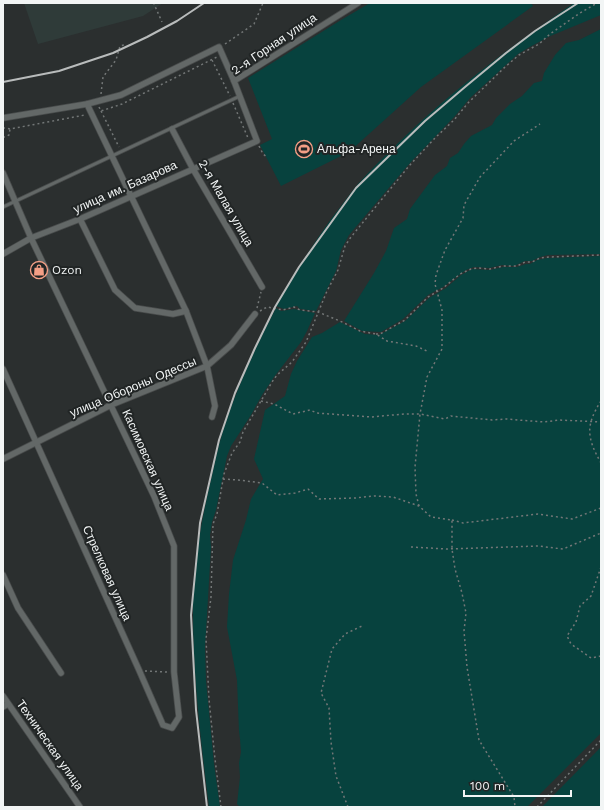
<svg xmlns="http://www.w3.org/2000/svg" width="604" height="810" font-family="'Work Sans',sans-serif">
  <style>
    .built { fill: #2f3b39 }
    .green { fill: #07423e }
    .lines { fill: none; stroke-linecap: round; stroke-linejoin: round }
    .service-casing { stroke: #494c4c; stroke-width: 4.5 }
    .minor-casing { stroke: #494c4c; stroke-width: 7 }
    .path { stroke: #737777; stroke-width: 1.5; stroke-dasharray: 2 3; stroke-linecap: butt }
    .service { stroke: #636867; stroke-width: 3 }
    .minor { stroke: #636867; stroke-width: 5.5 }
    .rail { stroke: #b9bcbc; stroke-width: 2 }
    .labels { text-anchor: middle; stroke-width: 4; stroke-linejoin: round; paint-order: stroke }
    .street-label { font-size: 12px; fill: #f2f5f5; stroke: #212525 }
    .poi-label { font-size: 12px; fill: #f2f5f5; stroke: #212525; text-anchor: start }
  </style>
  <rect width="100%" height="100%" fill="#2b2f2f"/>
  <!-- built -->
  <path class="built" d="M24,3h139l-20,13 -105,28z"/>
  <!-- green -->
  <g class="green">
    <path d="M370,3h161l2,3 -112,81 -72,65 -68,34 -21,-41 12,-6 -24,-61 93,-58z"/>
    <path d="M574,3h27v12l-53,22 -20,11 -10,6 -48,44 -15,18 -45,47 -61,72 -8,15 -5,21 -20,40 -16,-2 -3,-3 -13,3 -8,-3c17,-30 35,-59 55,-87 9,-11 17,-23 26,-34 12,-14 26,-27 40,-41 54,-53 114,-98 177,-141z"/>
    <path d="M601,29v225l-53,1 -8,2 -8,4h-7l-11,5 -12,-1 -13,3 -15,-1 -8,3 -23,17 -15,8 -25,24 -22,13 -19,-1 -18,-10 30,-48 12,-22 8,-23 13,-9 3,-10 25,-34 12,-9 3,-8 8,-5 6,-9 7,-8 21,-11 4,-7 14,-14 12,-8 12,-13 8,-2 2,-8 11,-18 11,-12 13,-3z"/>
    <path d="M601,256v477l-74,74h-287l-3,-3 3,-27 -1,-14 2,-11 -1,-13 -1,-8 -2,-51 -10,-53 2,-33 4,-34 13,-40 5,-21 12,-20 -9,-20 11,-49 20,-14 6,-22 6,-13 15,-24 10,-4 18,-11 25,12 14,1 26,-14 24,-23 17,-10 15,-13 11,-6 18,1 13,-3h14l9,-3h4l7,-4 10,-2z"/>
    <path d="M276,308l5,3 13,-2 21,4 -8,18 -6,11 -27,35 -12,18 -11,20 -20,31 -4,10 -11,54 -4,12 -2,13 1,12 -3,51 -3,49 1,34 8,83 6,43h-11c-8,-65 -16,-130 -16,-196 0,-47 9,-94 20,-140 4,-20 9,-39 16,-58 13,-36 29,-71 47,-105z"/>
    <path d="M601,747v60h-59z"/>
  </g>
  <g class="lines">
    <!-- service casing -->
    <g class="service-casing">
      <path id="service" d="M3,207l237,-111"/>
    </g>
    <!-- minor casing -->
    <g class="minor-casing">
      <g id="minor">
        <path d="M87,104l99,207 21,55 8,40 -3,11"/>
        <path d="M3,118l84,-14 34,-9 98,-48 15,34"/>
        <path d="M172,129l21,40 69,118"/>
        <path d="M3,173l28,65 123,258 20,50v126l5,45 -7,11 -9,-3 -24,-55 -136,-301"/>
        <path d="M80,219l35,71 20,18 38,6 13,-3"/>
        <path d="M3,254l28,-16 49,-19 177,-78 -23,-60 124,-78"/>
        <path d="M3,459l108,-54 96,-39 24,-21 24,-31"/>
        <path d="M3,575l15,33 43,65"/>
        <path d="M3,696l77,111"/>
        <path d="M3,707l5,-3"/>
      </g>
    </g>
    <!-- path -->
    <g class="path">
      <path d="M155,3l-1,1 8,18"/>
      <path d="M225,44l29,-20 9,-21"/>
      <path d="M212,60l18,36"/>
      <path d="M101,94l2,-17 13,-17 4,-14 4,-1"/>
      <path d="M233,103l15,35"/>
      <path d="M99,107l2,4 21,-7 95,-47"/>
      <path d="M101,111l18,36"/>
      <path d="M3,128h2l5,1 75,-14"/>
      <path d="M3,137h2l4,-2 1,-6"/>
      <path d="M259,146l4,8 4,3"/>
      <path d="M257,308l4,-16"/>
      <path d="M260,311l7,-4 16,3 11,-3 6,3 18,2 22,9 20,10 16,3 11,7 29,5 13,6"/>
      <path d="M376,334h4l25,-14 23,-23 15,-9 17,-14 11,-5 7,-1 12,1 13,-3h14l8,-4h7l8,-4 10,-1 51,-2"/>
      <path d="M261,401l13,3 19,10 17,-4 7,3 54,4 33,-3h16l25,5 6,-3 41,4 14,-1 38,3 15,-2 42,2"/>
      <path d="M601,401c-16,25 -14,37 0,62"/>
      <path d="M223,479l15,1 24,3 15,12 18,-2 13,-4 11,10 36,-1 19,-2 19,1 26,9 12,11 21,3v29l3,20 7,24 4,20 -2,18 3,36 12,73 35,57 1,10"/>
      <path d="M419,506l-3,-12 -1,-27 5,-53 7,-37 15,-28v-39l-7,-26 1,-9 9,-25 18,-32 1,-13 16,-28 34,-36 26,-17"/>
      <path d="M452,520l11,3 75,-9 34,5 29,-11"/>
      <path d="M411,547l36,2 91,-3 25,3 38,-16"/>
      <path d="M601,567l-10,29 -11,10 -4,16 -9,14 4,8 20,14 10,-2"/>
      <path d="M145,671l22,1"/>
      <path d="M221,807l-6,-48 -6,-60 -3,-60 5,-42 2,-73 4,-10 7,-40 8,-21 8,-11 3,-10 29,-50 5,-7 15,-13 14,-20 21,-51 11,-21 7,-24 6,-9 58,-71 26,-28 19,-18 14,-17 37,-36 14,-12 20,-11 11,-10 30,-21 17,-10"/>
      <path d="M348,807l-12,-31 -5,-34 -2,-34 -8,-15 11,-44 13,-15 17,-8"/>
      <path d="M537,807l64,-67"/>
    </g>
    <!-- service -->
    <use href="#service" class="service"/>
    <!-- minor -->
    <use href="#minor" class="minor"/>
    <!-- rail -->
    <g class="rail">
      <path d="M3,82l56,-11 54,-18 34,-16 30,-16 27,-18"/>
      <path d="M207,807l-11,-97 -5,-95 9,-92 19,-83 16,-47 20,-45 20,-41 24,-40 57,-79 69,-67 40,-34 41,-34 29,-22 43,-28"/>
    </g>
  </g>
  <!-- icons -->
  <defs>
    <g id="stadium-ring" transform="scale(0.9)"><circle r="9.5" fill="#212525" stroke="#f49f86" stroke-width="1.5"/><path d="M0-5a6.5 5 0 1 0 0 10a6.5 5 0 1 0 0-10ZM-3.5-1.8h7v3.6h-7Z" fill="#f49f86"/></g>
    <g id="shop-ring" transform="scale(0.9)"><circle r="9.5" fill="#212525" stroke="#f49f86" stroke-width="1.5"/><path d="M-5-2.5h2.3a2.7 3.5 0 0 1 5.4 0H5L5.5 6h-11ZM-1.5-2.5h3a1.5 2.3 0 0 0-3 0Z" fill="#f49f86"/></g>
  </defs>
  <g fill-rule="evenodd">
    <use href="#stadium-ring" x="304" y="149"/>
    <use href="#shop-ring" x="39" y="270"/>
  </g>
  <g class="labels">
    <!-- street labels -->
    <g class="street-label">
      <text transform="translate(274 44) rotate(-34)" y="4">2-я Горная улица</text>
      <text transform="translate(125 187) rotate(-24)" y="4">улица им. Базарова</text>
      <text transform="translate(226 203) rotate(60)" y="4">2-я Малая улица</text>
      <text transform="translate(133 387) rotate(-23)" y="4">улица Обороны Одессы</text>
      <text transform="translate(148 460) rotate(66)" y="4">Касимовская улица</text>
      <text transform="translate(107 573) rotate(66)" y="4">Стрелковая улица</text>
      <text transform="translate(50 745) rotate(55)" y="4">Техническая улица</text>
    </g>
    <!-- poi labels -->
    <g class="poi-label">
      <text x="317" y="153">Альфа-Арена</text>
      <text x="52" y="274">Ozon</text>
    </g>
  </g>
  <!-- border -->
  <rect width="604" height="810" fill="none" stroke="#f2f5f5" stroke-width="8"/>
  <!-- scale -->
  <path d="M464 790v6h107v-6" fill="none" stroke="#f2f5f5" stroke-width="2"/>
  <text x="470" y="790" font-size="12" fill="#f2f5f5" stroke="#212525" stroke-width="3" paint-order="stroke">100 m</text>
</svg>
